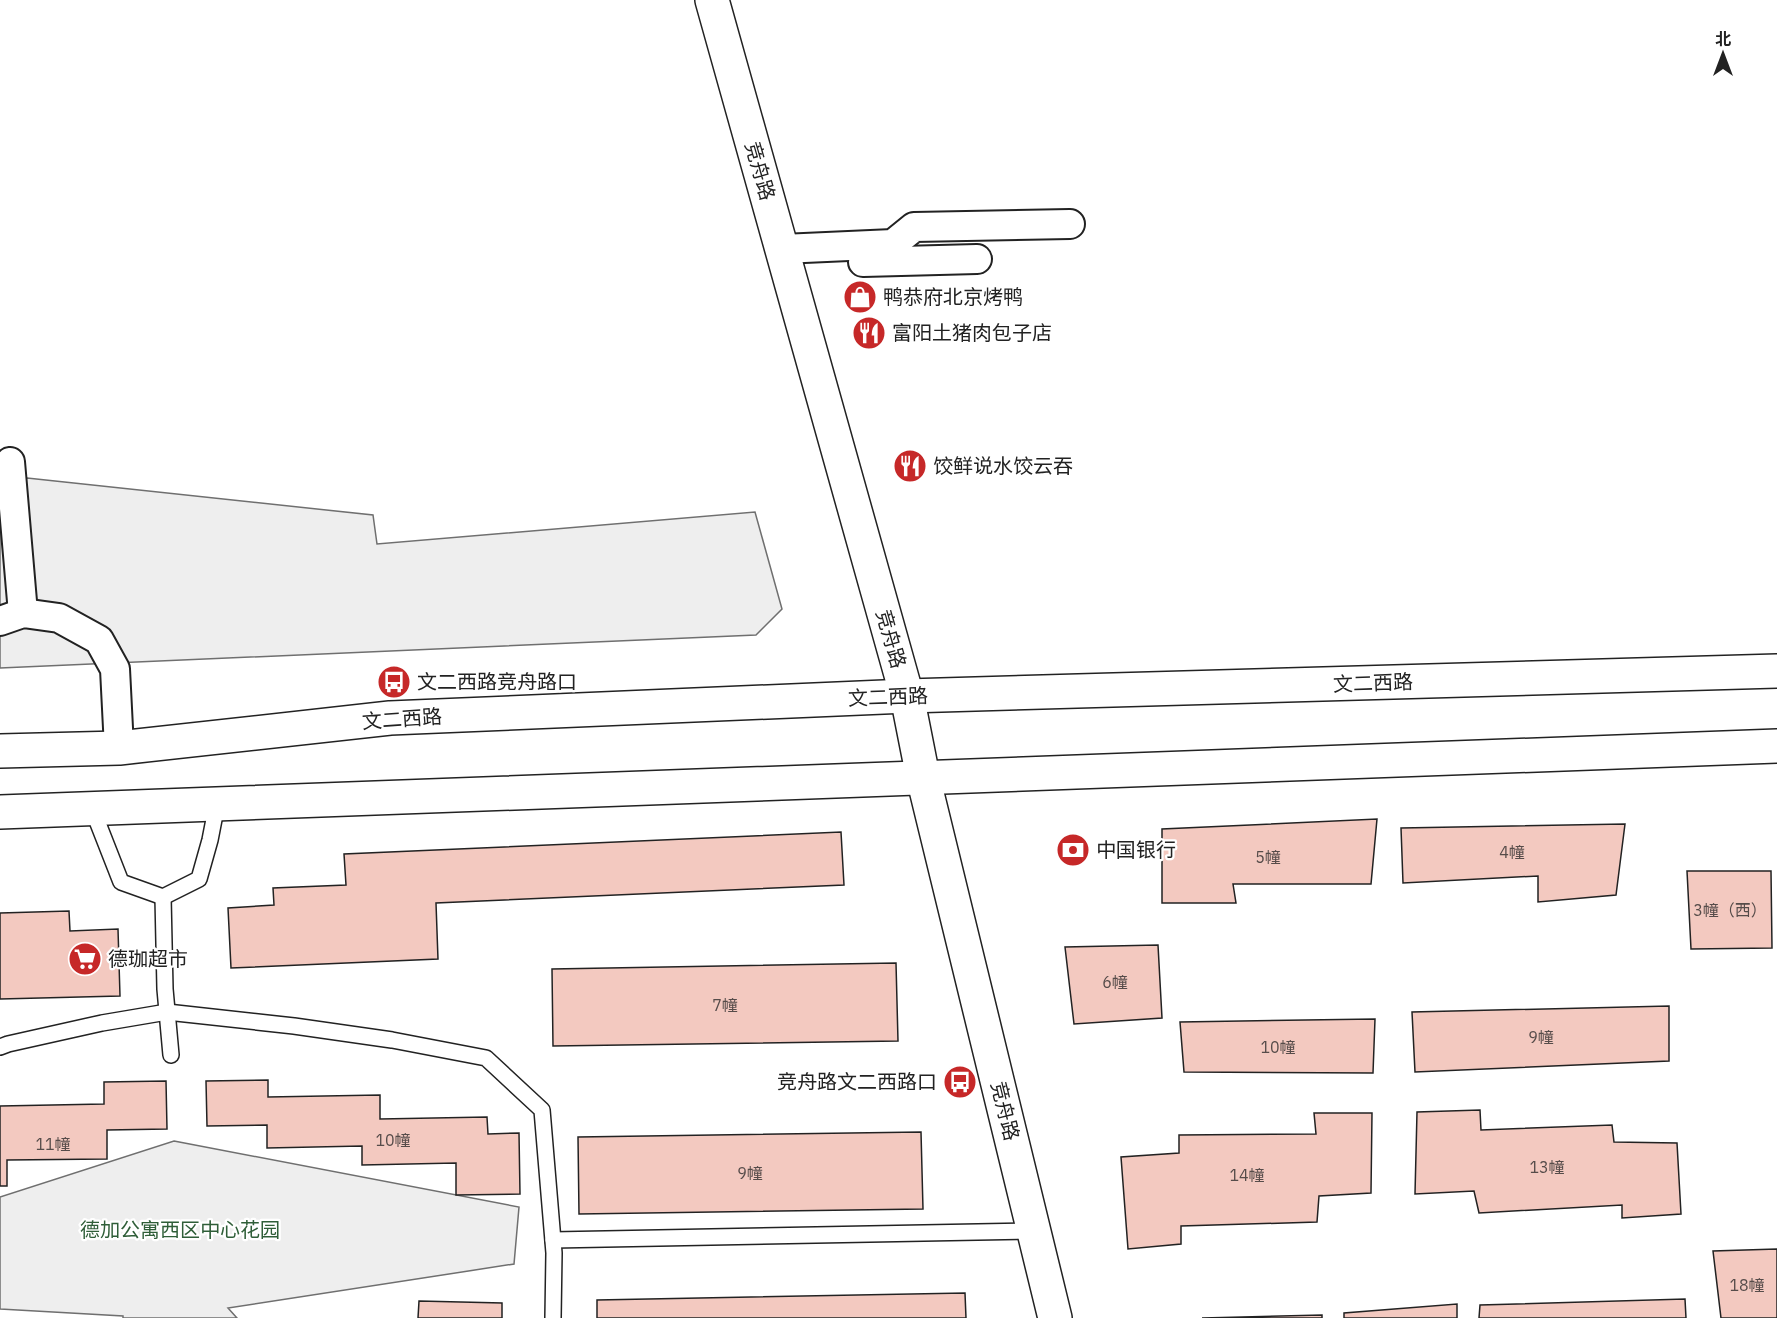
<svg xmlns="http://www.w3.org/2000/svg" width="1777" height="1318" font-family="'IBM Plex Sans','Noto Sans SC',sans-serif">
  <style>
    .green { fill: #eee; stroke: #6f6f6f; stroke-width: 1.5 }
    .building { fill: #f3c9c0; stroke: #222; stroke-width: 1.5 }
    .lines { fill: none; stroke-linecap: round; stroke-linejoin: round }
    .lane-casing { stroke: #222; stroke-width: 18 }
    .street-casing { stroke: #222; stroke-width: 32 }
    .secondary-casing { stroke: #222; stroke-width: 36 }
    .lane { stroke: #fff; stroke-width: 15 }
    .street { stroke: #fff; stroke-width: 28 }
    .secondary { stroke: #fff; stroke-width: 33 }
    .labels { text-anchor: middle; stroke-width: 4.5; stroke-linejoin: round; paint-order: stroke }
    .number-label { font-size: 16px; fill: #564c4a }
    .street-label { font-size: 20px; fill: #222; stroke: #fff }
    .poi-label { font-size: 20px; fill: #222; stroke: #fff; text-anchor: start }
    .park-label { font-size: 20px; fill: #2f5e38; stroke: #fff }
  </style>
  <rect width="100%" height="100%" fill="#fff"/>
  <!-- green -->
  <g class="green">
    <path d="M27,478l346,37 4,29 378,-32 27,97 -26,26 -756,33v-186z"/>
    <path d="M174,1141l345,66 -5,57 -286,44 9,10h-114v-2l-123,-7v-112z"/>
  </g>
  <!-- building -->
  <g class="building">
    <path d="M1377,819l-6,65h-138l3,19h-74v-74z"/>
    <path d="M1625,824l-9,71 -78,7v-26l-135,7 -2,-55z"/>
    <path d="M841,832l3,53 -408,18 2,56 -207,9 -3,-60 46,-3 -1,-17 73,-3 -2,-31z"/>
    <path d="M1687,871h84l1,77 -81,1z"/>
    <path d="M69,911l1,20 48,-2 2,67 -120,3v-86z"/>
    <path d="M1158,945l4,73 -88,6 -9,-77z"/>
    <path d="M896,963l2,78 -345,5 -1,-77z"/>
    <path d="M1669,1006v55l-254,11 -3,-60z"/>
    <path d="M1375,1019l-2,54 -189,-1 -4,-50z"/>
    <path d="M268,1080v17l112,-2v24l107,-2 1,17 31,-1 1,61 -64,1v-32l-94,2v-19l-95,2v-23l-60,1 -1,-45z"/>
    <path d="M166,1081l1,48 -60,1v29l-100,1v26h-7v-80l104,-2v-22z"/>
    <path d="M1480,1110l1,20 131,-5 2,17 63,1 4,71 -59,4v-13l-143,8 -5,-22 -59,3 2,-82z"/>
    <path d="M1314,1113h58l-1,80 -52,3 -2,26 -136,4v18l-53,5 -7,-92 58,-4v-18l137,-1z"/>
    <path d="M921,1132l2,77 -344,5 -1,-77z"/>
    <path d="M1777,1249v69h-56l-8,-67z"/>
    <path d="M965,1293l1,25h-369v-18z"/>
    <path d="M1685,1299l1,19h-207l1,-13z"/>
    <path d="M419,1301l83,2v15h-84z"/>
    <path d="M1457,1304v14h-113v-5z"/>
    <path d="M1322,1315v3h-120z"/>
  </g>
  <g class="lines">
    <!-- lane casing -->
    <g class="lane-casing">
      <g id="lane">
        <path d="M92,808l29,74 42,15 36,-18 11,-39 7,-36"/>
        <path d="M163,897l2,92 6,66"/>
        <path d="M0,1047l8,-3 94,-21 65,-11 127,14 98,14 94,18 56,52 12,143 -1,65"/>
        <path d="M553,1240l481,-9"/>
      </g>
    </g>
    <!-- street casing -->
    <g class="street-casing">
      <g id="street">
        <path d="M782,249l111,-5 21,-17 156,-3"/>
        <path d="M863,262l114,-3"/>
        <path d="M10,462l13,151"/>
        <path d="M0,621l23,-8 36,5 40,22 16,29 4,79"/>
      </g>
    </g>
    <!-- secondary casing -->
    <g class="secondary-casing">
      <g id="secondary">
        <path d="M712,0l195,696 16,81 132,541"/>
        <path d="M0,751l119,-3 271,-30 517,-22 870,-25"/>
        <path d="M0,812l1777,-66"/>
      </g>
    </g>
    <!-- lane -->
    <use href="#lane" class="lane"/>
    <!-- street -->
    <use href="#street" class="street"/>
    <!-- secondary -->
    <use href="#secondary" class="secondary"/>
  </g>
  <!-- icons -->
  <defs>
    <g id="shop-disc" transform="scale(1.725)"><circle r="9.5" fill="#c62828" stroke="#fff"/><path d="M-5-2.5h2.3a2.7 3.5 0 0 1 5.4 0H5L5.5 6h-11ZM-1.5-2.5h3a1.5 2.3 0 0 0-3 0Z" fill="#fff"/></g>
    <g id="restaurant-disc" transform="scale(1.725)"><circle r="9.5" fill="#c62828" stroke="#fff"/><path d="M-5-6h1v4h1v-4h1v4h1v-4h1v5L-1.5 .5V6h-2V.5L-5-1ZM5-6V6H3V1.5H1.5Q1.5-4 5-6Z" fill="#fff"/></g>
    <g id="bus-disc" transform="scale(1.725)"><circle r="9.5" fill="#c62828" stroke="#fff"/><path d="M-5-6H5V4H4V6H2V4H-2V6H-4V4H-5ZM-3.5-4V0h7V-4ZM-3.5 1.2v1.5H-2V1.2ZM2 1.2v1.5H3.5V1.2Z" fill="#fff"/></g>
    <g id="bank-disc" transform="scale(1.725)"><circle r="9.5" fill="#c62828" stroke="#fff"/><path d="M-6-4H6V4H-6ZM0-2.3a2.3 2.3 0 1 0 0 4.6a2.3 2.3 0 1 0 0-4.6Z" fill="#fff"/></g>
    <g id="supermarket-disc" transform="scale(1.725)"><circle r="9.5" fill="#c62828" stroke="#fff"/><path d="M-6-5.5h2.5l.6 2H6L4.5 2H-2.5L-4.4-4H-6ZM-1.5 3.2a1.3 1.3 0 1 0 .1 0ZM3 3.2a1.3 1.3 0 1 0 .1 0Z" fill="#fff"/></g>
  </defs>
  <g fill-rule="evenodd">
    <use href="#shop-disc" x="860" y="297"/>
    <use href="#restaurant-disc" x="869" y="333"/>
    <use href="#restaurant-disc" x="910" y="466"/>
    <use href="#bus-disc" x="394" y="682"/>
    <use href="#bank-disc" x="1073" y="850"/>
    <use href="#supermarket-disc" x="85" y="959"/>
    <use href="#bus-disc" x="960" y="1082"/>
  </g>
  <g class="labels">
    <!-- number labels -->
    <g class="number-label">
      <text x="1512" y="858">4幢</text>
      <text x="1268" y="863">5幢</text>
      <text x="1730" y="916">3幢（西）</text>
      <text x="1115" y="988">6幢</text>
      <text x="725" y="1011">7幢</text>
      <text x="1541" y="1043">9幢</text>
      <text x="1278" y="1053">10幢</text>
      <text x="393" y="1146">10幢</text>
      <text x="53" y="1150">11幢</text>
      <text x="1547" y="1173">13幢</text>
      <text x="750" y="1179">9幢</text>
      <text x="1247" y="1181">14幢</text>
      <text x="1747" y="1291">18幢</text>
    </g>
    <!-- street labels -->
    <g class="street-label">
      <text transform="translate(760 171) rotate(74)" y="7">竞舟路</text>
      <text transform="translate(891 639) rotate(74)" y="7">竞舟路</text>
      <text transform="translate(1373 683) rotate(-2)" y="7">文二西路</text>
      <text transform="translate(888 697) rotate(-2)" y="7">文二西路</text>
      <text transform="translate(402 719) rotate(-4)" y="7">文二西路</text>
      <text transform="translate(1005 1111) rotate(76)" y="7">竞舟路</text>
    </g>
    <!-- poi labels -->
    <g class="poi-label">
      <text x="883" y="304">鸭恭府北京烤鸭</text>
      <text x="892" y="340">富阳土猪肉包子店</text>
      <text x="933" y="473">饺鲜说水饺云吞</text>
      <text x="417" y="689">文二西路竞舟路口</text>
      <text x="1096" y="857">中国银行</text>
      <text x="108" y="966">德珈超市</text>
      <text x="937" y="1089" text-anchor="end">竞舟路文二西路口</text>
    </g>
    <!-- park labels -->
    <g class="park-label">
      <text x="180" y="1237">德加公寓西区中心花园</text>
    </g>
  </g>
  <!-- north arrow -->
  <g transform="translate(1723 54)" stroke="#ffffff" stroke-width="4.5" paint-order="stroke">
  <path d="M0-4.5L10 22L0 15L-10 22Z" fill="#222222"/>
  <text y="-9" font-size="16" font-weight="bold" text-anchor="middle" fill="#222222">北</text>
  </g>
</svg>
